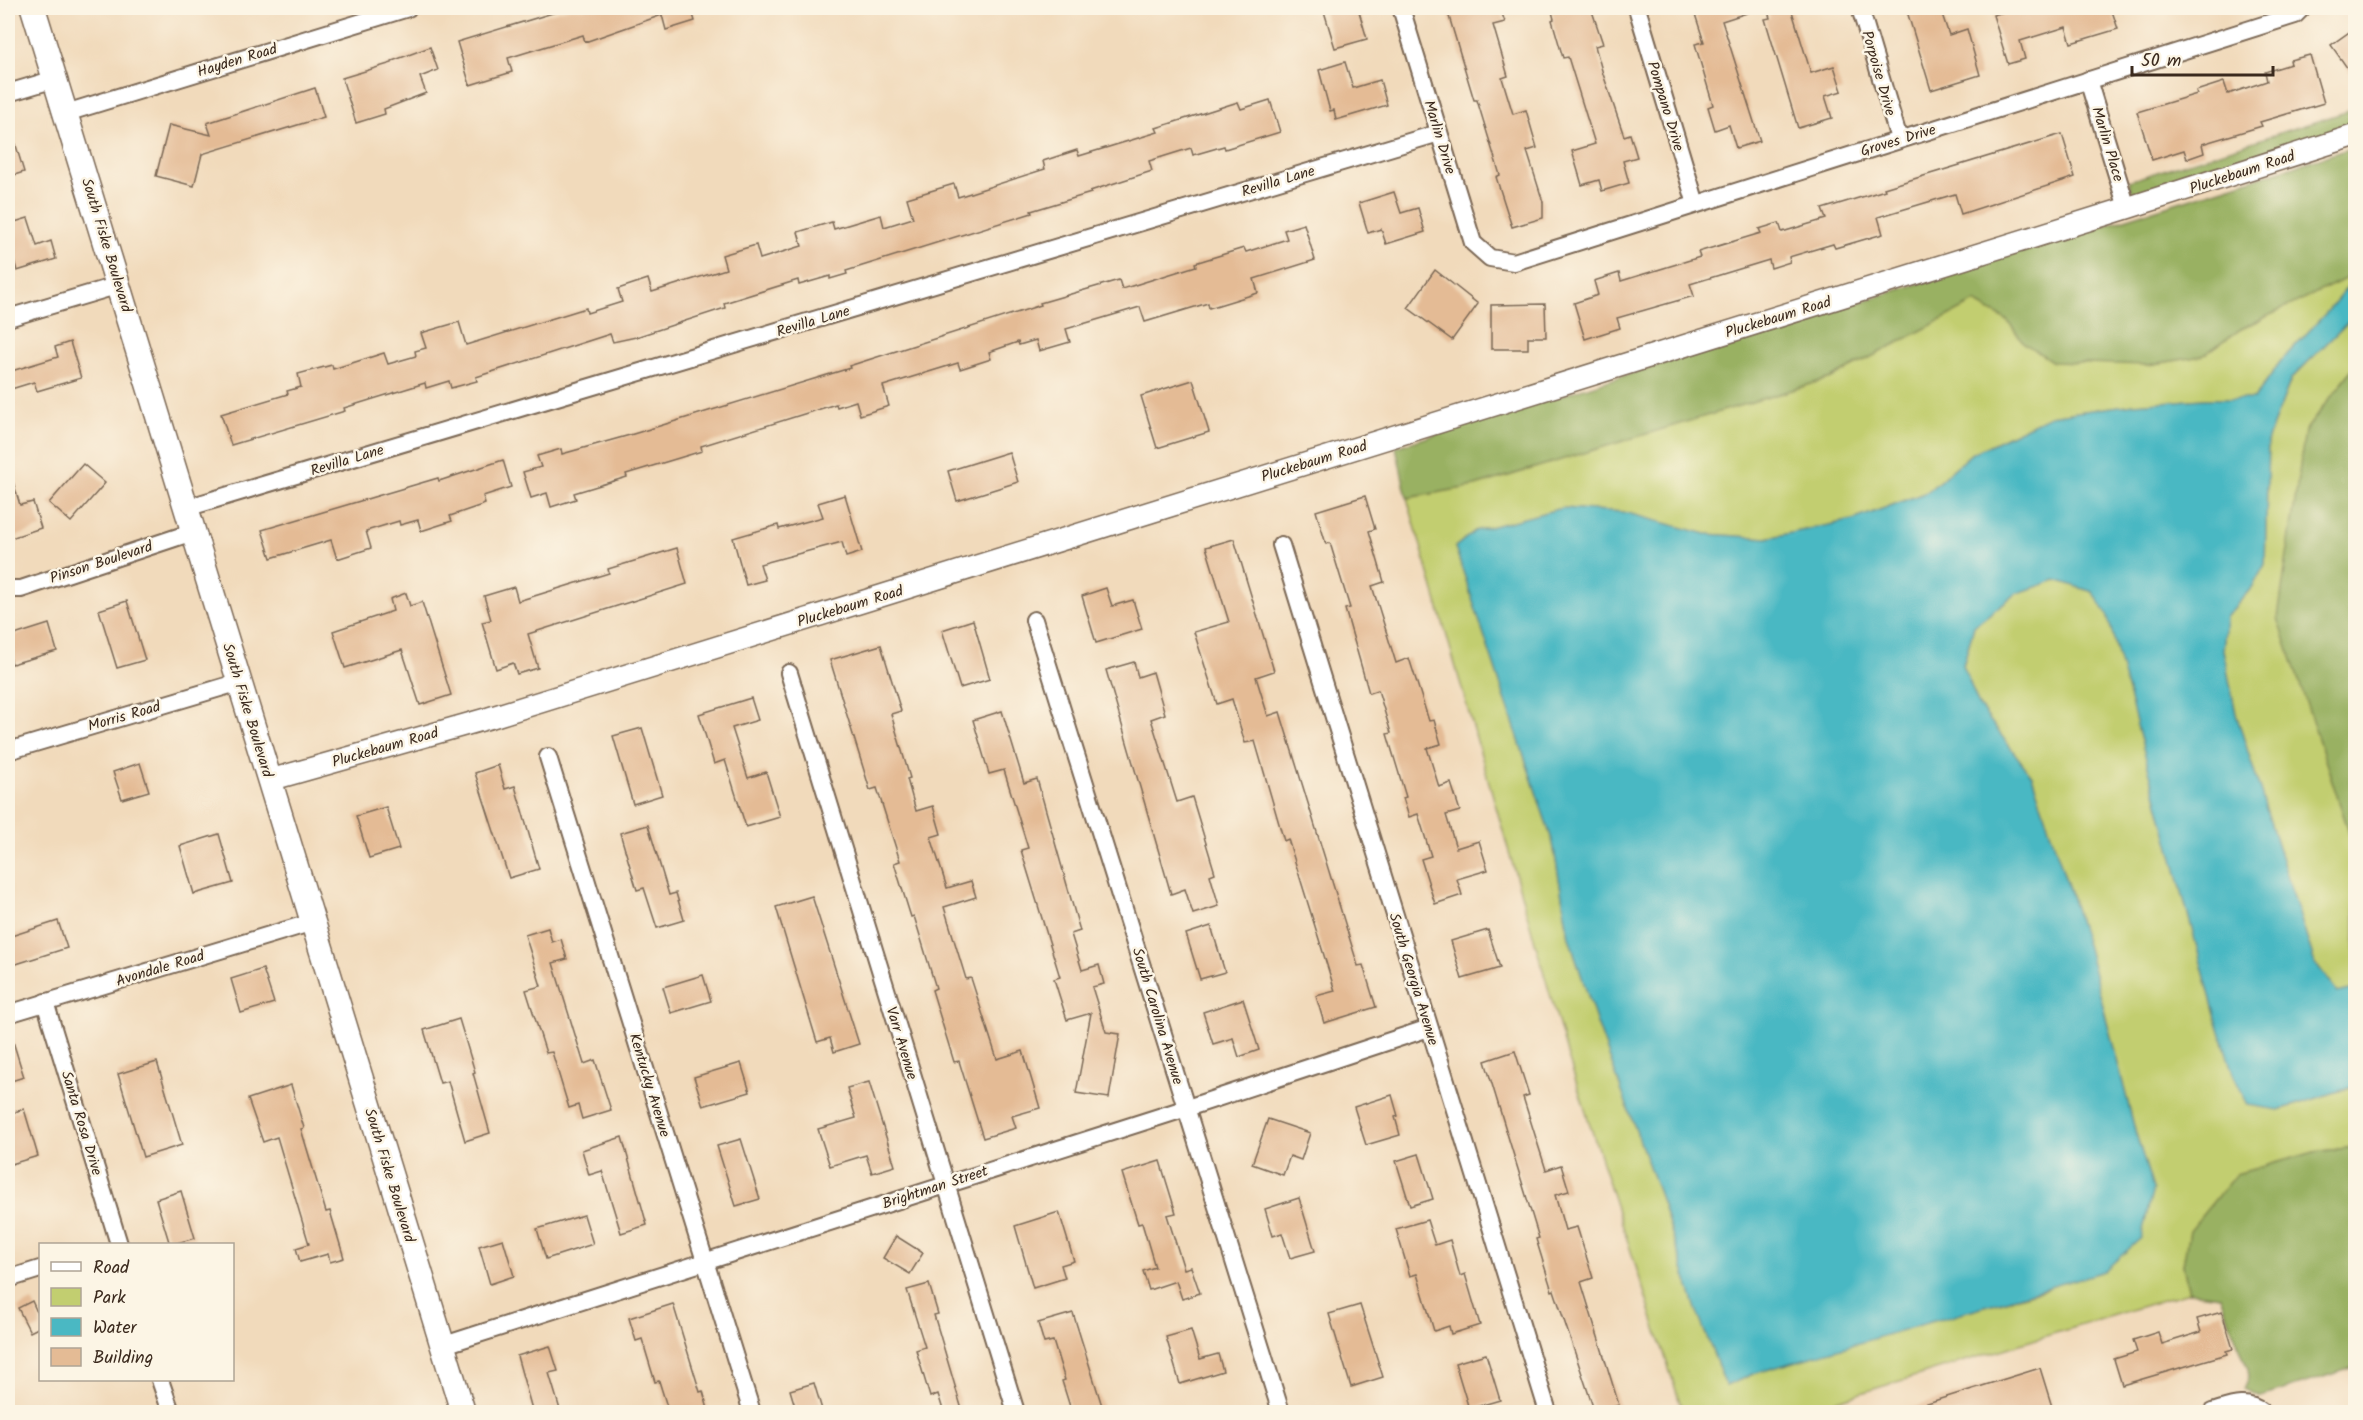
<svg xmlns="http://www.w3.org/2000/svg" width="2363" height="1420" font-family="Kalam,sans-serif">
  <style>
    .green { fill: #c2ce70; stroke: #7e7c47; stroke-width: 1.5 }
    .forest { fill: #99b162; stroke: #6a6e40; stroke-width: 1.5 }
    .water { fill: #4ab8c3; stroke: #427170; stroke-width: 1.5 }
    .building { fill: #e4bb95 }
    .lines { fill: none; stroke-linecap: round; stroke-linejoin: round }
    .minor-casing { stroke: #7b6855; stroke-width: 20 }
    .tertiary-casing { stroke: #7b6855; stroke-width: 24 }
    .secondary-casing { stroke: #7b6855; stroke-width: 27 }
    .minor { stroke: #fff; stroke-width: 16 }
    .tertiary { stroke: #fff; stroke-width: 21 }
    .secondary { stroke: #fff; stroke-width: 24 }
    .labels { text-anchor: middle; stroke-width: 5; stroke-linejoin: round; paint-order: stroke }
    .street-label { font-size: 15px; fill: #3b2a1e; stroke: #fcf5e5 }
  </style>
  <rect width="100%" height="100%" fill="#fcf5e5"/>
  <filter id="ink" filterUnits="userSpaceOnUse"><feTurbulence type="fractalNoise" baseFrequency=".0167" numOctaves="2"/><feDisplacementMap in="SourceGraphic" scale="12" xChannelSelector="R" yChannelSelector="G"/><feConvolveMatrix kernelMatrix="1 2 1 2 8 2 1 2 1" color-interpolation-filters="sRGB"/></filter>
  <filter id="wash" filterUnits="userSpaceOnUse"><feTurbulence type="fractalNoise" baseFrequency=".008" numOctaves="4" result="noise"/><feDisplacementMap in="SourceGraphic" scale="24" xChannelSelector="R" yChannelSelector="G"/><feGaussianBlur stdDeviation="1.35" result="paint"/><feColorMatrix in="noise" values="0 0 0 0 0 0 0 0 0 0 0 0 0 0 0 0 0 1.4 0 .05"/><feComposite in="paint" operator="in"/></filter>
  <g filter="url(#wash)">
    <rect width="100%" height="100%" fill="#f1dabb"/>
    <!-- green -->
    <g class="green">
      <path d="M2355,267v11l-29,35 -46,49 -26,37h-49l-71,5 -84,12 -79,38 -44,38 -74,28 -87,18 -60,-4 -83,-22 -61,-4 -87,23 -20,16 98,296 16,94 28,86 64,176 35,110 30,77 27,-12 145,-44 149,-41 106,-100 -17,-55 -48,-186 -56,-172 -53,-70 -16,-40 11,-40 41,-32 41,-14 37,11 14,22 109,405 63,92 76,-24v61l-41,5 -131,113 6,27 -390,120h-116l-114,-352 -162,-562 68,-12 356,-108 144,-76 32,18 17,23 80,19 44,3 54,-9 39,-27 106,-51z"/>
      <path d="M2355,315v51l-50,65 12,301 38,118v139l-17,4 -24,-32 -78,-247 -13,-64 3,-33 27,-31 12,-22 3,-126 23,-59z"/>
    </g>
    <!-- forest -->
    <g class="forest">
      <path d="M2355,109v15l-222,71 -4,-14z"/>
      <path d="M2355,147v120l-8,11 -106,51 -39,27 -54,9 -95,-3 -29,-19 -17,-23 -32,-18 -144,76 -356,108 -68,12 -11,-51z"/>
      <path d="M2355,366v484l-77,-232 27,-187z"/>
      <path d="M2355,1147v220l-94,30 -17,-8 5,-12 -1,-7 -28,-74 -31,-4 -6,-27 6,-34 47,-57 78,-22z"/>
    </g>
    <!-- water -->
    <path class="water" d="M2355,278v37l-64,64 -23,59 -3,126 -12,22 -27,31 -3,33 13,64 78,247 24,32 17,-4v97l-76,24 -31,-5 -15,-31 -17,-56 -109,-404 -14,-22 -37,-12 -41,14 -41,32 -11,39 16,41 53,70 56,172 48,186 17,55 -12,49 -37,33 -351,103 -27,12 -30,-77 -35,-110 -64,-176 -28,-86 -16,-94 -98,-296 20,-16 87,-23 61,4 83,22 61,4 86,-18 74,-28 44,-38 79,-38 84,-12 71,-5h49l26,-37 46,-49z"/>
    <g id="blocks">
      <!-- building -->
      <g class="building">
        <path d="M569,8h122l4,13 -29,9 -4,-15 -77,27 -2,-7 -75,23 4,14 -42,13 -13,-43z"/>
        <path d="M1323,8h35l9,31 -32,9z"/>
        <path d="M1467,8h33l5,14 -12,3 15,51 -6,2 11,36 13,-4 11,38 -10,3 16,51v16l-31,9 -16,-50 4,-2 -23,-75h-3l-26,-87z"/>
        <path d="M1551,8h40l12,36 -8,2 8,28 21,62 6,-2 7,23 -14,4 6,22 -27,8 -3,-11 -17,5 -10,-34 23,-7 -27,-87 -5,1 -11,-38 2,-1z"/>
        <path d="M1693,8h59l1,3 -31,10 38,120 -24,7 -7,-23 -14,5 -7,-23 5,-2 -18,-61 9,-2z"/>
        <path d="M1767,8h24l20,65 23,-7 8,25 -17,5 7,22 -34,10 -33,-109 5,-1z"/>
        <path d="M1906,8h34l9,27 18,-6 13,46 -49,15z"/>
        <path d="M2018,8h93l7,21 -47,14 -5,-16 -46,14 5,18 -17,5 -15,-49z"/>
        <path d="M2355,28v51l-24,-34z"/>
        <path d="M430,47l8,23 -18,7 6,16 -42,16 1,5 -29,9 -14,-45 50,-15v-2z"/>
        <path d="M2310,55l14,48 -64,19 2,4 -60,18 2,9 -17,6 -3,-9 -32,10 -15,-48 60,-18 -1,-3 28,-9 4,12 39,-13 -2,-9 26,-8 -1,-4z"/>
        <path d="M1345,62l8,26 27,-8 7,25 -51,15 -2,-10 -4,1 -11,-41z"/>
        <path d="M315,88l9,29 -122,37 -8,32 -38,-10 13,-51 42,10 -4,-12z"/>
        <path d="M1270,100l10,32 -55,17 -1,-3 -31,9 -2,-7 -42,13 3,10 -62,20 1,2 -60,18 1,2 -186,58 1,3 -17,5v-3l-31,9 -1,-5 -74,23 1,5 -89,29 -23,5 -3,-8 -134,43 1,4 -26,7 -2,-7 -23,7 -1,-5 -81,25 1,3 -114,34 -10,-31 67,-20 -1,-3 14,-4 -3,-13 34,-9 1,4 51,-16 4,11 28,-8 -1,-5 11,-3 -5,-15 38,-11 7,23 120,-37 1,5 35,-11 -4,-13 30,-10 4,13 74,-23 -4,-14 34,-10 4,14 42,-13 -4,-14 34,-10 2,7 47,-14 3,12 29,-9 -6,-20 47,-14 4,13 87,-28 -2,-8 34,-11 2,6 79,-24 -2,-4 82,-26 3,7z"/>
        <path d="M11,129l13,43 -16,5v-47z"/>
        <path d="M2062,134l13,43 -114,37 -6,-20 -77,23 5,17 -48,14 -2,-4 -44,13 1,5 -19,6 -2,-8 -79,24 4,12 -77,22 3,10 -35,11 -11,-36 24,-8 -4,-14 25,-8 2,8 79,-24 -2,-5 63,-19 -2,-4 20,-6 3,9 44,-13 -4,-10 63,-19 -1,-2z"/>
        <path d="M1394,192l7,21 17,-5 7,24 -39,12 -5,-15 -13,4 -9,-30z"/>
        <path d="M28,218l9,28 14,-5 5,18 -39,12 -9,-32v-15z"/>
        <path d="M1304,224l11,36 -61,19 4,14 -49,15 -1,-5 -63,19 -5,-15 -74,22 4,13 -31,9 -3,-11 -17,5 -1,-3 -29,10 2,7 -31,10 -2,-6 -75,23 6,20 -29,9 -4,-14 -19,6 -1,-3 -135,42 1,5 -76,23 1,3 -53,16 2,6 -25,8 -4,-14 -16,5 -8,-26 18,-5 -4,-11 24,-7 1,5 68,-19 220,-67 -1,-2 192,-61 -1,-2 79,-23 3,9 74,-23 -1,-3 49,-15 2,4 41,-13 -3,-9z"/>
        <path d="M1435,270l43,34 -26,36 -44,-32z"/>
        <path d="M1545,304l1,33h-18v12h-37v-44z"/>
        <path d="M70,342l11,36 -44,13 -3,-9 -26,8v-18l50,-15 -3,-10z"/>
        <path d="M1193,380l16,52 -52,16 -16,-52z"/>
        <path d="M1009,452l9,30 -61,19 -9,-30z"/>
        <path d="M503,460l8,27 -28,9 2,8 -35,12 2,5 -31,10 -3,-11 -18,5 -1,-4 -33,10 5,17 -34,11 -6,-19 -60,18 -9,-28 176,-52 1,3z"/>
        <path d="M83,464l22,19 -34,39 -22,-19z"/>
        <path d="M11,475l9,30 13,-3 8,26 -33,11v-63z"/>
        <path d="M845,495l17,57 -16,5 -4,-15 -82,22 5,16 -19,5 -13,-47 45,-13 1,4 44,-12 -5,-14z"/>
        <path d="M1365,496l10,33 -6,2 15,51 -12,4 24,77 13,-5 20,63 5,-1 7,24 -14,4 12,39 12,-4 9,28 -14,4 10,33 23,-7 9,29 -31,9 5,16 -27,9 -14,-45 10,-3 -13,-42 -9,3 -6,-19 3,-1 -19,-63 4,-1 -13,-43 -9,3 -24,-84 5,-1 -20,-65 -4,1 -10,-33z"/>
        <path d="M1234,539l40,132 -18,6 12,39 12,-4 78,254 5,-1 13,42 -52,16 -8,-27 19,-5 -47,-152 -4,2 -29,-100 -10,2 -13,-44 -15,5 -23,-72 35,-10 -23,-75z"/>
        <path d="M677,548l10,36 -159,50 10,34 -21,6 -4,-11 -17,6 -14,-47 9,-2 -7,-24 30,-9 4,14 91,-28 -1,-4z"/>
        <path d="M1106,588l6,18 21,-6 9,29 -46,14 -14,-47z"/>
        <path d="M406,593l4,13 12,-4 29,93 -31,10 -18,-55 -57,18 -12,-37 60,-20 -3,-12z"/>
        <path d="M127,601l18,59 -28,8 -18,-58z"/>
        <path d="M973,620l17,59 -30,9 -18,-58z"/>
        <path d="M49,624l8,27 -45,13 -4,-13v-14z"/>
        <path d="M881,645l20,66 -10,3 19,64 -3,1 9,32 17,-5 8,28 -10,3 16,51 24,-7 5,16 -32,10 22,72 5,-1 26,81 26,-8 17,57 -28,8 4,12 -33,10 -24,-77 -5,1 -22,-72 4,-2 -22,-72 -3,1 -17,-54 6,-2 -23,-73 -7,2 -40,-130z"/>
        <path d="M1134,662l4,15 15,-5 12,42 -14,5 26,83 15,-5 23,76 -5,2 9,31 -26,8 -8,-25 -14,5 -65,-224z"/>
        <path d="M751,698l7,22 -26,8 16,50 18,-6 14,45 -34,10 -21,-67 -11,4 -15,-50z"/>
        <path d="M1002,711l22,72 13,-4 43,152 -9,3 11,36 17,-5 5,19 -12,3 14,45 14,2 -11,64 -33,-5 15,-80 -24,7 -13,-41 6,-2 -39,-127 7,-2 -24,-78 -15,4 -16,-54z"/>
        <path d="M642,728l20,67 -29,9 -20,-68z"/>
        <path d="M140,763l9,28 -27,8 -9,-27z"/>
        <path d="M498,765l7,24 10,-3 24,83 -30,9 -34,-105z"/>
        <path d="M386,807l13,42 -30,9 -13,-42z"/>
        <path d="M648,825l21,70 7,-2 8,27 -27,8 -13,-40 -7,2 -17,-57z"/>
        <path d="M219,834l14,49 -39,11 -14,-48z"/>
        <path d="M812,896l47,148 -25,8 -4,-14 -13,4 -41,-135z"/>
        <path d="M58,921l9,27 -54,17 -5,-19v-9z"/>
        <path d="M1211,926l14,46 -25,7 -14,-45z"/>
        <path d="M548,928l4,14 9,-3 6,20 -14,4 31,101 11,-4 16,50 -29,9 -4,-14 -9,3 -17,-56 -6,1 -20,-63 15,-4 -16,-51z"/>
        <path d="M1488,930l12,38 -38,11 -11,-38z"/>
        <path d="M263,969l11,34 -33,10 -10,-34z"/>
        <path d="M703,975l8,26 -40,12 -8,-26z"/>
        <path d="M1243,999l16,51 -20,7 -6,-19 -20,6 -10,-32z"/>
        <path d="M459,1019l16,53 -2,1 17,60 -25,8 -17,-60 -8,2 -16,-53z"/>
        <path d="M8,1035h3l13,42 -16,5z"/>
        <path d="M1515,1051l14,44 -6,2 23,73 15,-5 8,26 -14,4 10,35 12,-3 16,51 -12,4 38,123 -24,8 -41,-123 -2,1 -16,-52 3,-1 -54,-177z"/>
        <path d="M157,1062l25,83 -39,12 -25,-83z"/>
        <path d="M741,1063l9,29 -47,14 -9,-29z"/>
        <path d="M869,1082l26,84 -23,7 -6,-18 -36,11 -12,-37 38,-11 -9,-30z"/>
        <path d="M291,1085l13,43 -3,1 25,83 4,-1 14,47 -14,4 -2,-8 -28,8 -4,-14 13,-4 -32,-107 -14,5 -15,-43z"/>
        <path d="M1392,1095l6,21 -3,1 5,18 -34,10 -12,-38z"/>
        <path d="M24,1109l14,47 -30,9v-51z"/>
        <path d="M1268,1119l42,14 -9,27 -11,-4 -7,19 -31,-11z"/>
        <path d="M622,1137l25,88 -26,8 -19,-62 -13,4 -7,-25z"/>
        <path d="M741,1139l19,60 -24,7 -19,-60z"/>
        <path d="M1419,1154l14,45 -23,7 -14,-45z"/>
        <path d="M1160,1161l16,52 -9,2 17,54 7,-2 9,26 -18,6 -6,-18 -27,9 -6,-19 12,-4 -13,-44 -4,1 -16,-51z"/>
        <path d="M181,1191l14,47 -25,7 -14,-46z"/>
        <path d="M1299,1198l16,53 -25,7 -8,-25 -9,3 -8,-27z"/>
        <path d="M1059,1212l15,49 -13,4 4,13 -32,10 -18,-62z"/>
        <path d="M584,1215l9,29 -47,15 -9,-30z"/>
        <path d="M1427,1220l8,25 15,-5 10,36 5,-2 15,51 -29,9 -2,-8 -15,5 -17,-57 -7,2 -14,-47z"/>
        <path d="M896,1236l27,17 -13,21 -27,-16z"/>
        <path d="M503,1239l11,37 -24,8 -11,-38z"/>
        <path d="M929,1284l9,30 -4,1 29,98h-19l-6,-19 -8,3 -14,-47 9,-3 -18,-57z"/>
        <path d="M32,1301l8,18v8l-10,5 -12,-24z"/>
        <path d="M673,1304l27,88 3,-1 6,22h-40l-10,-32 -4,1 -13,-43 -6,2 -7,-23z"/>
        <path d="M1360,1305l23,72 -32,10 -22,-73z"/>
        <path d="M2222,1312l11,37 -7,2 1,3 -105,31 -8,-26 23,-7 -4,-12 25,-8 4,12 39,-12 -4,-13z"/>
        <path d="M1073,1313l30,96 -12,4h-19l-10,-32 3,-1 -12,-39 -9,2 -6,-20z"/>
        <path d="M1191,1330l9,29 18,-5 5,17 -43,13 -14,-47z"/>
        <path d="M550,1346l8,25 -9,2 12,40h-28l-16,-57z"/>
        <path d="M1486,1354l14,46 -31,9 -14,-46z"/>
        <path d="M2040,1368l13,42 -8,3h-136l-1,-4z"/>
        <path d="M814,1383l9,30h-26l-7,-23z"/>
      </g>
    </g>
  </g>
  <g filter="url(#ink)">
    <use href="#blocks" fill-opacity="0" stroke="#7b6855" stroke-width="1.5"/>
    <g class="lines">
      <!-- minor casing -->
      <g class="minor-casing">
        <g id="minor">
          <path d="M1401,8l72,235 17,15 24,4 781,-247 7,-7"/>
          <path d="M1637,8l59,196"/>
          <path d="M1860,8l39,131"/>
          <path d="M2088,80l39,128"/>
          <path d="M8,93l47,-14"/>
          <path d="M66,113l342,-105"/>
          <path d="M8,318l111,-33"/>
          <path d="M186,508l1253,-375"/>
          <path d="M1281,545l267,867"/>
          <path d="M8,589h13l172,-57"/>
          <path d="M1034,620l247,792"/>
          <path d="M789,673l227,739"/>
          <path d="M8,751l232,-69"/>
          <path d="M548,757l204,655"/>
          <path d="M45,1002l74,242"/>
          <path d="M8,1014l305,-92"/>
          <path d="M8,1279l32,-10"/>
          <path d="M441,1346l746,-238 242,-80"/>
          <path d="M160,1380l11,32"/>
          <path d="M2212,1412c17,-5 34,-13 50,0"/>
        </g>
      </g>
      <!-- tertiary casing -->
      <g class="tertiary-casing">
        <path id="tertiary" d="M270,780l219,-62 1638,-510 229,-73"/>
      </g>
      <!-- secondary casing -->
      <g class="secondary-casing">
        <path id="secondary" d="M33,8l430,1404"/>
      </g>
      <!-- minor -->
      <use href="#minor" class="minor"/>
      <!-- tertiary -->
      <use href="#tertiary" class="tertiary"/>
      <!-- secondary -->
      <use href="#secondary" class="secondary"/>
    </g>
  </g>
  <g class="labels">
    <!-- street labels -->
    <g class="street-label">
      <text transform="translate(237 60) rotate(-17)" y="5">Hayden Road</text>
      <text transform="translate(1879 73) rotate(74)" y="5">Porpoise Drive</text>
      <text transform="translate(1666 106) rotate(73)" y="5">Pompano Drive</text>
      <text transform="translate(1440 137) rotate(73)" y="5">Marlin Drive</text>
      <text transform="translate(1898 140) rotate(-17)" y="5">Groves Drive</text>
      <text transform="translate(2108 144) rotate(73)" y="5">Marlin Place</text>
      <text transform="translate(2242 172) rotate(-18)" y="5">Pluckebaum Road</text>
      <text transform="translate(1278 181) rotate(-17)" y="5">Revilla Lane</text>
      <text transform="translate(107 245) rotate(73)" y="5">South Fiske Boulevard</text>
      <text transform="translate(1778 317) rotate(-17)" y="5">Pluckebaum Road</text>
      <text transform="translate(813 321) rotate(-17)" y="5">Revilla Lane</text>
      <text transform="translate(347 460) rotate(-17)" y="5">Revilla Lane</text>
      <text transform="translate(1314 461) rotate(-17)" y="5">Pluckebaum Road</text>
      <text transform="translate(101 562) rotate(-18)" y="5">Pinson Boulevard</text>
      <text transform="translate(850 606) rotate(-17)" y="5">Pluckebaum Road</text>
      <text transform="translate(248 710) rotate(73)" y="5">South Fiske Boulevard</text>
      <text transform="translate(124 716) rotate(-16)" y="5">Morris Road</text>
      <text transform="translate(385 747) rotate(-16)" y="5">Pluckebaum Road</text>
      <text transform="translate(160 968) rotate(-17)" y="5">Avondale Road</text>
      <text transform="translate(1414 979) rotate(73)" y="5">South Georgia Avenue</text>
      <text transform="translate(1158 1016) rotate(73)" y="5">South Carolina Avenue</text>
      <text transform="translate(902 1043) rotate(73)" y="5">Varr Avenue</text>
      <text transform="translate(650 1085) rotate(73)" y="5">Kentucky Avenue</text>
      <text transform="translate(82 1123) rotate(73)" y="5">Santa Rosa Drive</text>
      <text transform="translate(390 1175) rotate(73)" y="5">South Fiske Boulevard</text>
      <text transform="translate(935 1187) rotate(-18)" y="5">Brightman Street</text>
    </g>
  </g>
  <!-- margin -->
  <rect width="2363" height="1420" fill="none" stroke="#fcf5e5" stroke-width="30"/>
  <!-- legend -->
  <rect x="39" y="1243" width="195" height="138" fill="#fcf5e5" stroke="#afa495" stroke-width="1.5"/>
  <rect x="51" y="1262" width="30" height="9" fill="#ffffff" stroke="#afa495" stroke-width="1.5"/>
  <text x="93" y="1273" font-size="18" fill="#3b2a1e">Road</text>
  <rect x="51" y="1288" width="30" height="18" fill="#c2ce70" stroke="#afa495" stroke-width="1.5"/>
  <text x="93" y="1303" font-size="18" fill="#3b2a1e">Park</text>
  <rect x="51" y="1318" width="30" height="18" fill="#4ab8c3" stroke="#afa495" stroke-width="1.5"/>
  <text x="93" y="1333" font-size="18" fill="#3b2a1e">Water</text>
  <rect x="51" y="1348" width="30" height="18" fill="#e4bb95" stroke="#afa495" stroke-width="1.5"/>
  <text x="93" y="1363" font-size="18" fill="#3b2a1e">Building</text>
  <!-- scale -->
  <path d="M2132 66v9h141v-9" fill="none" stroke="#3b2a1e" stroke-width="3"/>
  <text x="2141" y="66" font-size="18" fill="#3b2a1e" stroke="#fcf5e5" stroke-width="4.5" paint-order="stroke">50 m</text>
</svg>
